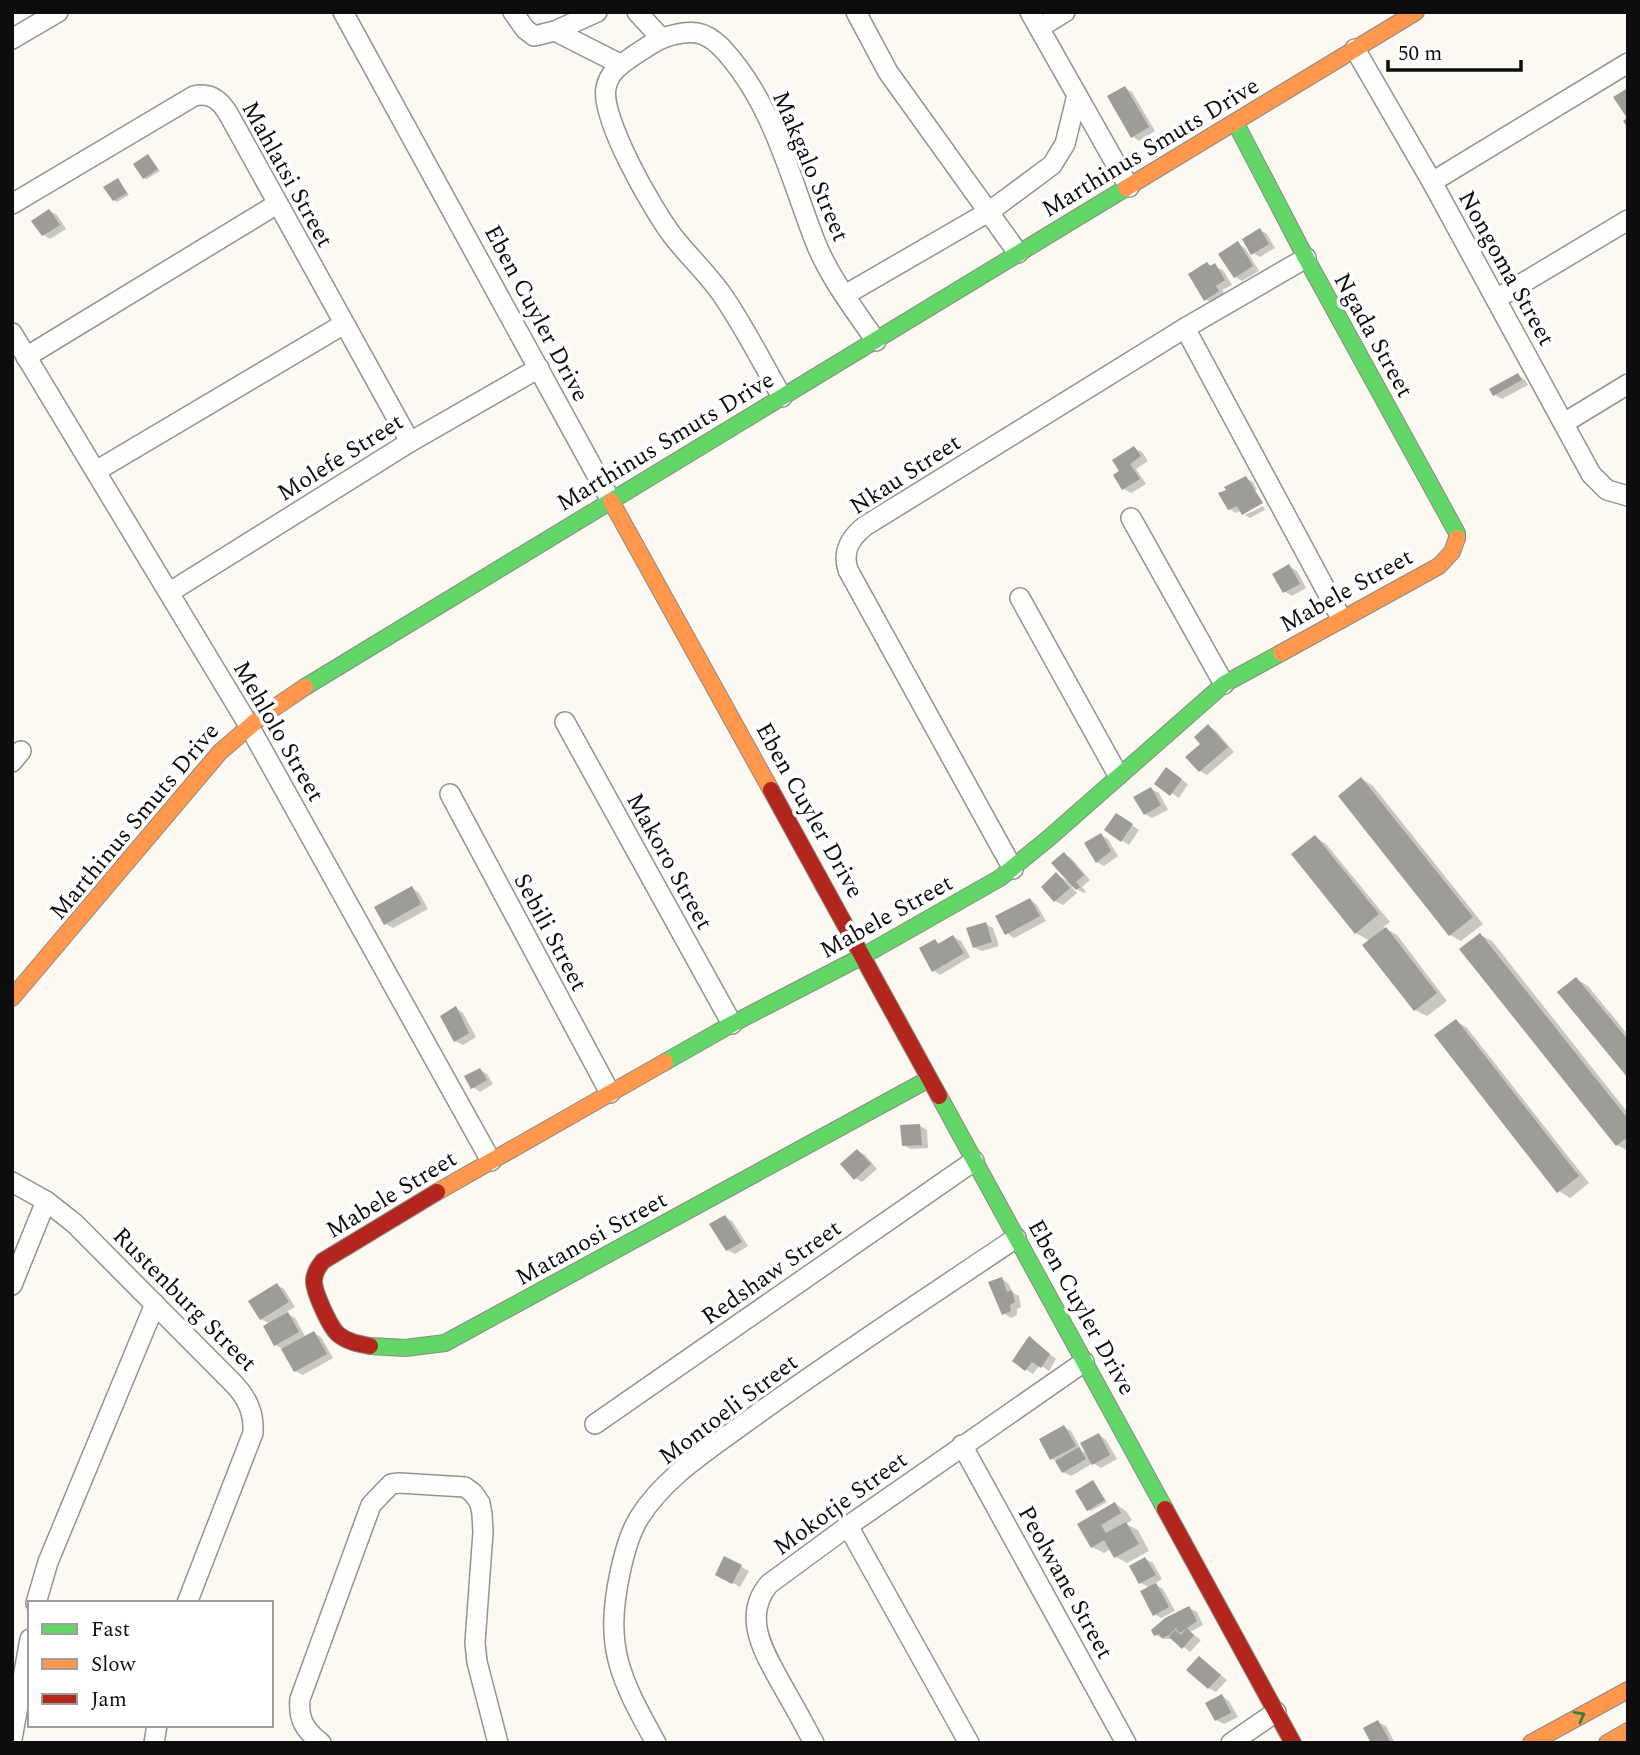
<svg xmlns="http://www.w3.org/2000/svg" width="1640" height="1755" font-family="Spectral,serif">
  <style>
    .shadow { fill: #0003 }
    .building { fill: #9e9c97 }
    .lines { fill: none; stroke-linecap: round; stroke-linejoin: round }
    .street-casing { stroke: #949390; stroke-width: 22 }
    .fast-casing { stroke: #8b8a86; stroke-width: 18 }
    .slow-casing { stroke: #8b8a86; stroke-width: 18 }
    .jam-casing { stroke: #8b8a86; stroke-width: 18 }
    .street { stroke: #fefefd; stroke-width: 19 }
    .fast { stroke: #63d668; stroke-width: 16 }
    .slow { stroke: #ff974d; stroke-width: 16 }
    .jam { stroke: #b3261e; stroke-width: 16 }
    .oneway { stroke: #3c7c3f }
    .labels { text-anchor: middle; stroke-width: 7; stroke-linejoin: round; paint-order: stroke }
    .street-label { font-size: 24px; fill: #0d0d0d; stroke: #fff }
  </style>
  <rect width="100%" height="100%" fill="#fbf9f1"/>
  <!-- shadow -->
  <g class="shadow">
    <path d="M1125,88l7,4 23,39 -16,10 -7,-5z"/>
    <path d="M148,156l12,15 -13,8 -3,-1z"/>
    <path d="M118,180l11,15 -12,7 -3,-2z"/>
    <path d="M50,211l7,4 9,14 -16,10 -7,-4z"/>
    <path d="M1260,230l7,4 8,14 -15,9 -7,-4z"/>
    <path d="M1238,244l7,4 14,23 -17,10 -7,-4z"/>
    <path d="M1207,264l16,6 9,15 -10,5 3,5 -12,8 -8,-4z"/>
    <path d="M1518,375l7,5 3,5 -26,14 -7,-4z"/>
    <path d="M1134,448l8,4 6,9 -12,8 10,15 -15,9 -7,-4 -9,-14 6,-4z"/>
    <path d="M1246,478l7,4 4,8h-3l-9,24 -4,-3 -5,2 -7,-4z"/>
    <path d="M1263,506l2,4 -15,8 -5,-3z"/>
    <path d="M1289,566l8,5 9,17 -14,8 -8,-5z"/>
    <path d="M1208,726l8,5 18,21 -27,23 -7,-4 2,-27z"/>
    <path d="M1174,774l14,10 -9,14 -22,-14z"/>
    <path d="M1362,779l11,7 110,138 -22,17 -11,-6z"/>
    <path d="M1151,789l8,4 9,17 -16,8 -7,-4z"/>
    <path d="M1123,819l16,11 -10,15 -23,-15z"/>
    <path d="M1101,835l7,4 10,17 -14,10 -7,-4z"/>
    <path d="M1315,837l11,7 64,78 -7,5 14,8 50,66 -20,15 -12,-6 -45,-69 -14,-8z"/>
    <path d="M1064,854l7,4 19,22 -8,7 4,5 -2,1 -13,-7 6,7 -14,12 -8,-4 -12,-14 14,-12 14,8z"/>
    <path d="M412,888l7,5 9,16 -35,19 -7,-4z"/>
    <path d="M1030,900l7,5 9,16 -32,17 -7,-5z"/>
    <path d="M986,924l7,4 6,18 -17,5 -8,-4z"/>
    <path d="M1480,935l12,6 136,172v38l-11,-6z"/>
    <path d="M953,937l8,4 9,16 -30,18 -7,-5 2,-29 5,3z"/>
    <path d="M1576,979l12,7 40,49v40z"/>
    <path d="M456,1008l7,5 13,24 -13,8 -8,-4z"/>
    <path d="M1456,1021l11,7 122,155 -19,15 -11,-7z"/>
    <path d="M480,1070l7,4 6,10 -13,8 -7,-5z"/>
    <path d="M920,1126l7,4 1,18 -17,1 -8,-4z"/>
    <path d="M858,1151l7,4 12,14 -15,13 -7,-4z"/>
    <path d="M725,1217l7,4 16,25 -13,8 -8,-4z"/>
    <path d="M1002,1279l7,5 3,8 7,4 2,11 -4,2v6l-6,3 -8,-5z"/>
    <path d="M277,1285l7,4 11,18 -10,6 10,5 11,20 8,-5 7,4 12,21 -30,17 -8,-4 -12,-22 -8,-4 -5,-21 -9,-5z"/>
    <path d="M1030,1338l26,21 -7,12 -9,-6 -7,9 -19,-13z"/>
    <path d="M1064,1427l7,4 11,20 7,4 10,-20 7,5 11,19 -16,9 -8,-5 -22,13 -8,-4 -5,-10 -6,-3z"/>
    <path d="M1093,1482l14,20 -16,9 -3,-1z"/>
    <path d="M1115,1504l11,7 6,9 -6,4 12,6 11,21 -22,12 -11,-6 -5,-8 -7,4 -12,-6 -13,-23z"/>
    <path d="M725,1558l24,13 -9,16 -23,-13z"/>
    <path d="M1145,1559l8,4 9,16 -8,5 9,5 12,22 -14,7 -7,-4 -4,-26 -9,-5z"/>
    <path d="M1189,1608l8,4 6,13 -13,7 11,8 -11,12 -16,-13h-11l-7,-4z"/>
    <path d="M1199,1658l28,22 -11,12 -7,-4z"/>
    <path d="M1222,1696l7,5 9,16 -14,7 -8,-4z"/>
    <path d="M1378,1722l8,4 9,17h-22z"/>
  </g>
  <!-- building -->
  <g class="building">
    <path d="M1125,86l24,41 -18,11 -24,-42z"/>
    <path d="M1628,88v40l-5,-7 4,-3 -14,-21z"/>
    <path d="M148,154l10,15 -15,10 -10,-15z"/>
    <path d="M118,178l9,15 -14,8 -10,-14z"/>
    <path d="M49,209l11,16 -18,11 -11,-15z"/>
    <path d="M1260,228l9,16 -18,11 -9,-16z"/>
    <path d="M1238,241l15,25 -19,12 -16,-24z"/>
    <path d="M1207,262l3,4 5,-3 10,17 -9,6 3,5 -15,10 -16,-27z"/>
    <path d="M1518,373l4,7 -29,16 -4,-7z"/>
    <path d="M1134,446l7,10 -11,8 10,15 -18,11 -9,-15 6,-4 -7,-11z"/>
    <path d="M1246,476l17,27 -21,12 -5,-9 -9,4 -10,-17 8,-3 -2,-3z"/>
    <path d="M1289,564l11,20 -17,9 -11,-19z"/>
    <path d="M1208,724l20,23 -29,25 -14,-15 15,-13 -6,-7z"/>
    <path d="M1166,767l16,12 -12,17 -16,-12z"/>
    <path d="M1361,777l112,140 -24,19 -111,-140z"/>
    <path d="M1151,787l10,18 -17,10 -11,-18z"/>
    <path d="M1116,813l17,11 -12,18 -17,-12z"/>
    <path d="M1101,833l10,18 -15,12 -12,-20z"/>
    <path d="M1315,835l64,79 -24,20 -64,-80z"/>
    <path d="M1064,852l20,23 -8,7 4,5 -4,3 -25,-27z"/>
    <path d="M1056,872l14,16 -16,14 -13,-15z"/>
    <path d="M412,886l9,18 -37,21 -10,-18z"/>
    <path d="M1030,898l10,18 -35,19 -10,-19z"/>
    <path d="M986,922l6,20 -19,6 -7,-20z"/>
    <path d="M1386,927l51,66 -23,18 -52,-66z"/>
    <path d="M1480,933l148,186v18l-12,9 -157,-197z"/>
    <path d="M953,935l11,18 -32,19 -13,-24 16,-9 3,5z"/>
    <path d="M1576,977l52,63v38l-71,-86z"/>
    <path d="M456,1006l13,27 -15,9 -14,-26z"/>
    <path d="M1456,1019l123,157 -22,17 -123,-158z"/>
    <path d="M480,1068l7,12 -16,9 -7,-13z"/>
    <path d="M920,1124l2,21 -20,1 -2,-21z"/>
    <path d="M857,1149l14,15 -17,16 -14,-16z"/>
    <path d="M725,1215l17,27 -16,9 -17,-27z"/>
    <path d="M1002,1277l5,15 5,-2 3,12 -5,3 1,6 -9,4 -14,-33z"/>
    <path d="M277,1283l12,19 -29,18 -12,-19z"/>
    <path d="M288,1312l11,20 -25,14 -11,-20z"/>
    <path d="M314,1331l13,23 -33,18 -13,-23z"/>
    <path d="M1029,1336l21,18 -9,14 -9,-6 -7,9 -13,-10z"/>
    <path d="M1064,1425l12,21 -26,14 -11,-21z"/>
    <path d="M1099,1433l11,22 -18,10 -12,-22z"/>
    <path d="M1079,1447l7,12 -24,14 -7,-12z"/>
    <path d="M1093,1480l12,20 -18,11 -12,-20z"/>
    <path d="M1115,1502l6,11 -20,12 5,8 20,-11 13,22 -25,14 -10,-18 -13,8 -14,-24z"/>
    <path d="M724,1556l18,9 -10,19 -17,-9z"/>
    <path d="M1145,1557l11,18 -17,9 -10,-18z"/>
    <path d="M1156,1583l13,24 -16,9 -13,-25z"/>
    <path d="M1189,1606l8,15 -17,12 -4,-4 2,-3 -9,9 -7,3 -3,-4 -5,2 -3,-6 14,-12z"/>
    <path d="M1187,1628l7,7 -12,14 -13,-12 6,-7 6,5z"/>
    <path d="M1199,1656l22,19 -13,14 -22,-19z"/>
    <path d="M1222,1694l9,19 -16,8 -10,-18z"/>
    <path d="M1378,1720l13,23h-20l-8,-15z"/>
  </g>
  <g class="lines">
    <!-- street casing -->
    <g class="street-casing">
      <g id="street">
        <path d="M343,12l268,489"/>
        <path d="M513,12l12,17 9,7 21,-5 42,-19"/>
        <path d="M637,12l24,26"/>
        <path d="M856,12l32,60 130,181"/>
        <path d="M1030,12l99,175"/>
        <path d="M1039,28l26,-16"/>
        <path d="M555,31l65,33"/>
        <path d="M12,39l46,-27"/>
        <path d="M1355,49l77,133 159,292 16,16 21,6"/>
        <path d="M1432,182l196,-119"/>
        <path d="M12,204l182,-108c17,-4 27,5 35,19l181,327"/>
        <path d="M845,295l145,-84 62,-46 13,-21 12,-49"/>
        <path d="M1496,299l132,-79"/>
        <path d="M1185,328l156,290"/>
        <path d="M12,333l236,391 243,437"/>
        <path d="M26,357l251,-153"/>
        <path d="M782,397c-19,-33 -37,-69 -59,-101 -15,-22 -35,-40 -51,-61 -19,-25 -72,-117 -66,-147 3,-17 17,-25 30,-34 11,-7 21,-15 33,-18 21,-6 35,-6 52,11 51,54 68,127 94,194 14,36 39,68 61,100"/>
        <path d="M1564,423l64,-39"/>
        <path d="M96,471l248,-147"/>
        <path d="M1131,518l93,166"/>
        <path d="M170,592l240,-150 129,-74"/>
        <path d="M1020,598l98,177"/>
        <path d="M565,722l167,302"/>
        <path d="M12,762l9,-11"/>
        <path d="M450,794l160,299"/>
        <path d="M1013,869l-165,-299c-6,-19 2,-32 17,-44l320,-198 121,-70"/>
        <path d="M12,1182l34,19 28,22 160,161c14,15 20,29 19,49l-66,170"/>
        <path d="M12,1285l34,-84"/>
        <path d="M595,1424l379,-263"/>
        <path d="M962,1445l164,298"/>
        <path d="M848,1526l121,217"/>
        <path d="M36,1603l12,-41 107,-258"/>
        <path d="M12,1739l18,-100"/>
        <path d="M154,1743l3,-18"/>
        <path d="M321,1743c-16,-13 -23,-23 -21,-44l71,-194 20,-21 8,-1 66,4 8,6 7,10 2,11 1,18 -8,111 2,19 21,81"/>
        <path d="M656,1743c-36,-65 -52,-95 -36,-170 4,-19 9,-39 19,-55 26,-42 71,-69 110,-98 87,-63 178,-122 267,-182"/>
        <path d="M814,1743c-10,-19 -21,-39 -32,-58 -17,-31 -41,-68 -13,-101l79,-58 236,-164"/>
        <path d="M1231,1743l45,-31"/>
      </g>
    </g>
    <!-- fast casing -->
    <g class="fast-casing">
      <g id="fast">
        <path d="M1235,122l71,136 151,275v5"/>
        <path d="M305,687l821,-499"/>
        <path d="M665,1062l67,-38 131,-68 137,-78 49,-40 175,-154 57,-31"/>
        <path d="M939,1096l226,413"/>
        <path d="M370,1346l35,2 40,-5 484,-264"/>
      </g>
    </g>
    <!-- slow casing -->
    <g class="slow-casing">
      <g id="slow">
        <path d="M1126,188l290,-176"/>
        <path d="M611,501l160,289"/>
        <path d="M1281,653l158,-87 13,-14 5,-14"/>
        <path d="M12,998l208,-246 42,-36 43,-29"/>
        <path d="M437,1192l228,-130"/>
        <path d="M1531,1743l97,-53"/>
        <path d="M1607,1743l21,-12"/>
      </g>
    </g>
    <!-- jam casing -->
    <g class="jam-casing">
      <g id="jam">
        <path d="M771,790l168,306"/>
        <path d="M370,1346c-11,-2 -22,-4 -31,-11 -9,-7 -25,-43 -25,-54 0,-8 4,-14 9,-20l114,-69"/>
        <path d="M1165,1509l128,234"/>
      </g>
    </g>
    <!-- street -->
    <use href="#street" class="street"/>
    <!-- fast -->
    <use href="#fast" class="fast"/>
    <!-- slow -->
    <use href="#slow" class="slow"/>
    <!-- jam -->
    <use href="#jam" class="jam"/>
  </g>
  <!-- one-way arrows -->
  <defs><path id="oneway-chevron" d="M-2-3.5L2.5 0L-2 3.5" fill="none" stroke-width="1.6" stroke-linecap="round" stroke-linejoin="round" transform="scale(1.75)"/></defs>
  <use class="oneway" href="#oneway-chevron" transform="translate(1580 1716) rotate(-29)"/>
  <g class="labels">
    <!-- street labels -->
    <g class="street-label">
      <text transform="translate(1150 147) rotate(-31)" y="8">Marthinus Smuts Drive</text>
      <text transform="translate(811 166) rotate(67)" y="8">Makgalo Street</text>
      <text transform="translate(288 174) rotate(61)" y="8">Mahlatsi Street</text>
      <text transform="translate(1507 268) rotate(61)" y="8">Nongoma Street</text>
      <text transform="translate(537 313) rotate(62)" y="8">Eben Cuyler Drive</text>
      <text transform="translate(1374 335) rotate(61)" y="8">Ngada Street</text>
      <text transform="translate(665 441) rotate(-31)" y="8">Marthinus Smuts Drive</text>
      <text transform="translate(340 457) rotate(-32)" y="8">Molefe Street</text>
      <text transform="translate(905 474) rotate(-33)" y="8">Nkau Street</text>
      <text transform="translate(1346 590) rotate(-29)" y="8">Mabele Street</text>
      <text transform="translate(279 731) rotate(60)" y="8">Mehlolo Street</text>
      <text transform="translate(810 810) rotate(61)" y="8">Eben Cuyler Drive</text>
      <text transform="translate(134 821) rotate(-50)" y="8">Marthinus Smuts Drive</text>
      <text transform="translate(670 861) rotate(61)" y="8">Makoro Street</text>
      <text transform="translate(886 916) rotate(-29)" y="8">Mabele Street</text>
      <text transform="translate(551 932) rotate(62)" y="8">Sebili Street</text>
      <text transform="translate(391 1194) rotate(-31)" y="8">Mabele Street</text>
      <text transform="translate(591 1238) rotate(-29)" y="8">Matanosi Street</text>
      <text transform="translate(771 1272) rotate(-35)" y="8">Redshaw Street</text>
      <text transform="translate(185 1299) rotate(45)" y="8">Rustenburg Street</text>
      <text transform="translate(1082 1307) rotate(61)" y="8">Eben Cuyler Drive</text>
      <text transform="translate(728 1409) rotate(-37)" y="8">Montoeli Street</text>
      <text transform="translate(840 1503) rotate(-36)" y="8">Mokotje Street</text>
      <text transform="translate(1066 1582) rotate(61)" y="8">Peolwane Street</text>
    </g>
  </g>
  <!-- border -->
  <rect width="1640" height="1755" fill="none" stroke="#0d0d0d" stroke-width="28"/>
  <!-- legend -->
  <rect x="28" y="1601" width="245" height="126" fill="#ffffff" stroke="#9e9e9e" stroke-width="2"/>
  <rect x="42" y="1624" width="35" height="10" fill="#63d668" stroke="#9e9e9e" stroke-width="2"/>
  <text x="91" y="1636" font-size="21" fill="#0d0d0d">Fast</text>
  <rect x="42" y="1659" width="35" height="10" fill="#ff974d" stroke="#9e9e9e" stroke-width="2"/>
  <text x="91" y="1671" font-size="21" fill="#0d0d0d">Slow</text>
  <rect x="42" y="1694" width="35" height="10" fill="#b3261e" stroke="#9e9e9e" stroke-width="2"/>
  <text x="91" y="1706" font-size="21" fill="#0d0d0d">Jam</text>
  <!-- scale -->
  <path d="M1388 60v10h133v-10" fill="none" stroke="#0d0d0d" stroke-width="3.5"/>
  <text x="1398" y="60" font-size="21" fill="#0d0d0d" stroke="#ffffff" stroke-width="5" paint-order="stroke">50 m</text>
</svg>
